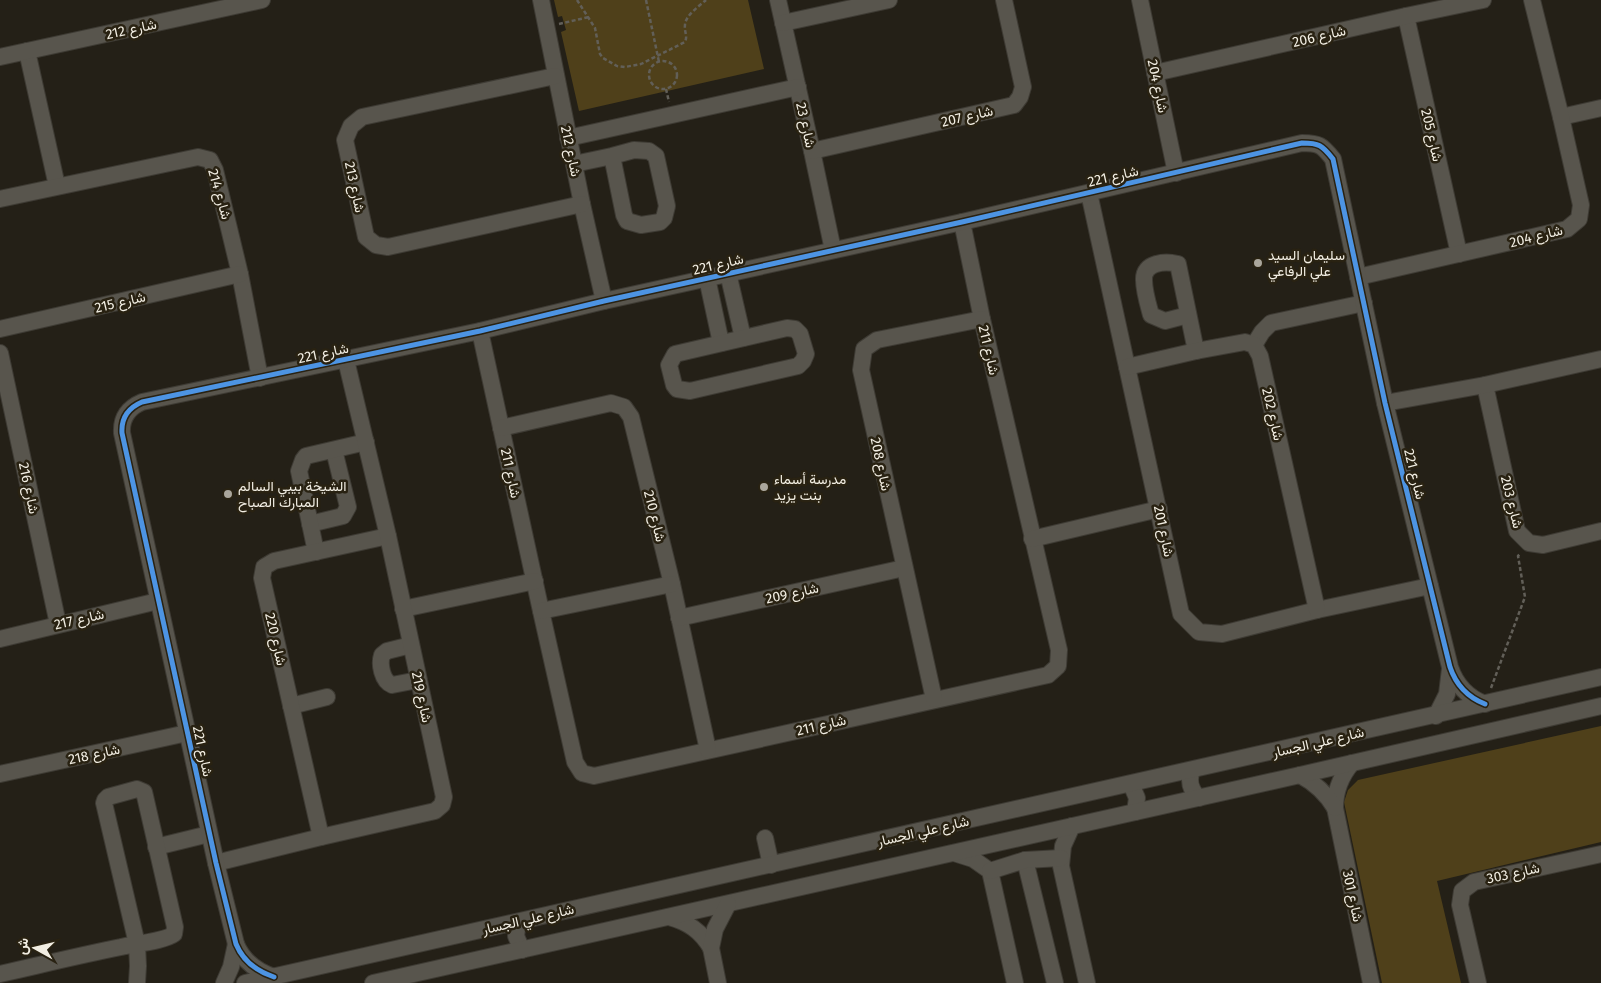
<svg xmlns="http://www.w3.org/2000/svg" width="1601" height="983" font-family="'Fira Sans',Vazirmatn,sans-serif">
  <style>
    .green { fill: #4f401a }
    .lines { fill: none; stroke-linecap: round; stroke-linejoin: round }
    .minor-casing { stroke: #3e3b34; stroke-width: 18 }
    .path { stroke: #625f58; stroke-width: 2.5; stroke-dasharray: 4 2.5; stroke-linecap: butt }
    .minor { stroke: #58554d; stroke-width: 16 }
    .cycleway-casing { stroke: #292212; stroke-width: 8 }
    .cycleway { stroke: #4d94e3; stroke-width: 5 }
    .poi-dot { fill: #aaa69c; stroke: #292212; stroke-width: 2 }
    .labels { text-anchor: middle; stroke-width: 5; stroke-linejoin: round; paint-order: stroke }
    .street-label { font-size: 14px; fill: #f2eee3; stroke: #292212 }
    .poi-label { font-size: 14px; fill: #f2eee3; stroke: #292212; text-anchor: start }
  </style>
  <rect width="100%" height="100%" fill="#242017"/>
  <!-- green -->
  <g class="green">
    <path d="M554,0h194l16,69 -185,42 -18,-79 5,-2 -4,-14 -4,1z"/>
    <path d="M1601,726v116l-164,39 24,102h-79l-38,-181 4,-12 10,-10z"/>
  </g>
  <g class="lines">
    <!-- minor casing -->
    <g class="minor-casing">
      <g id="minor">
        <path d="M541,0l41,204 22,97"/>
        <path d="M778,0l34,151 21,99"/>
        <path d="M1140,0l36,173"/>
        <path d="M1406,16l53,238"/>
        <path d="M783,23l106,-23"/>
        <path d="M27,51l30,135"/>
        <path d="M0,57l262,-57"/>
        <path d="M1155,73l251,-57 77,-16"/>
        <path d="M555,76l-193,41 -11,9 -6,14 21,97 10,8 12,2 194,-43"/>
        <path d="M1561,117l40,-9"/>
        <path d="M568,138l230,-51"/>
        <path d="M812,151l202,-46 6,-8 3,-10 -19,-87"/>
        <path d="M574,164l38,-8 22,-6 15,1 7,5 11,50 -3,12 -4,4 -19,3 -14,-4 -3,-6 -12,-59"/>
        <path d="M1089,193l92,421 18,18 23,2 95,-24 113,-24"/>
        <path d="M0,199l198,-42 12,3 5,10 25,104 20,104"/>
        <path d="M728,273l15,65"/>
        <path d="M1358,277l209,-48 12,-10 2,-14 -20,-88 -29,-117"/>
        <path d="M707,278l14,65"/>
        <path d="M1188,315l-23,6 -14,-6c-3,-11 -7,-24 -7,-35 -1,-18 21,-19 34,-16l18,87"/>
        <path d="M787,328l8,1 5,5 6,20 -3,7 -5,5 -108,25 -13,-2 -3,-4 -5,-20 6,-11z"/>
        <path d="M0,329l240,-55"/>
        <path d="M480,331l61,280 34,151 7,11 12,3 454,-101 10,-9 1,-16 -77,-331 -20,-97"/>
        <path d="M1254,345l8,-13 9,-9 93,-20"/>
        <path d="M0,353l58,271"/>
        <path d="M1127,367l69,-16 49,-9 9,3 6,11 57,254"/>
        <path d="M1485,385l32,146 12,12 14,2 58,-14"/>
        <path d="M1385,403l100,-18 116,-26"/>
        <path d="M501,428l110,-25 13,4 7,10 41,167 36,166"/>
        <path d="M310,524l33,-8 5,-9 -14,-57"/>
        <path d="M1032,539l127,-30"/>
        <path d="M316,552l-17,-81 4,-11 3,-4 60,-14"/>
        <path d="M403,609l132,-28"/>
        <path d="M541,611l131,-27"/>
        <path d="M679,618l225,-50"/>
        <path d="M0,639l158,-38"/>
        <path d="M411,645l-24,6 -5,4c-3,9 0,26 10,30l26,-5"/>
        <path d="M934,699l-73,-329 3,-21 13,-9 105,-21"/>
        <path d="M291,706l36,-9"/>
        <path d="M1436,716l11,-22 3,-25"/>
        <path d="M1352,763c-12,14 -17,28 -17,45l36,175"/>
        <path d="M1192,770c-4,11 -2,20 7,28"/>
        <path d="M0,774l187,-41"/>
        <path d="M1300,775c15,8 26,18 35,33"/>
        <path d="M1131,784l6,14 -2,14"/>
        <path d="M1072,826l-9,20 -2,20 26,117"/>
        <path d="M321,837l-59,-259 2,-11 10,-6 114,-25"/>
        <path d="M765,838l6,27"/>
        <path d="M156,847l53,-13"/>
        <path d="M954,853l19,6 17,12 25,112"/>
        <path d="M1025,860l30,123"/>
        <path d="M216,863l105,-26 114,-26 7,-6 2,-8 -56,-261 -42,-176"/>
        <path d="M990,871l35,-11 36,-2"/>
        <path d="M669,917c19,5 32,14 42,31"/>
        <path d="M518,922l-2,14 6,14"/>
        <path d="M0,974c40,-9 81,-19 121,-27 13,-3 44,-6 53,-13l1,-7 -30,-131 -1,-4 -7,-3 -29,8 -3,3 -1,3 33,141 1,22 -1,17"/>
        <path d="M274,977c-18,-6 -31,-16 -38,-33l-20,-81 -94,-430c-1,-15 6,-25 20,-31l338,-71 124,-30 358,-79 340,-79c17,0 20,2 31,16l52,244 65,264c6,18 17,30 35,37"/>
        <path d="M224,983l7,-16 5,-23"/>
        <path d="M245,983l1356,-306"/>
        <path d="M373,983l927,-208 301,-69"/>
        <path d="M718,983l-7,-35 4,-19 13,-25"/>
        <path d="M1478,983l-18,-78 2,-14 12,-9 127,-28"/>
      </g>
    </g>
    <!-- path -->
    <g class="path">
      <path d="M577,0l18,28 5,26 3,4 14,8 8,1 16,-3 44,-22c3,-7 -1,-10 0,-17 0,-9 14,-19 21,-25"/>
      <path d="M646,0l13,62"/>
      <path d="M559,24l30,-7"/>
      <circle cx="663" cy="75" r="14"/>
      <path d="M666,89l3,13"/>
      <path d="M1491,688l34,-91 -7,-41 2,-2"/>
    </g>
    <!-- minor -->
    <use href="#minor" class="minor"/>
    <!-- cycleway casing -->
    <g class="cycleway-casing">
      <path id="cycleway" d="M274,977c-18,-6 -31,-16 -38,-33l-20,-81 -94,-430c-1,-15 6,-25 20,-31l338,-71 124,-30 358,-79 340,-79c17,0 20,2 31,16l52,244 65,264c6,18 17,30 35,37"/>
    </g>
    <!-- cycleway -->
    <use href="#cycleway" class="cycleway"/>
  </g>
  <!-- markers -->
  <g class="poi-dot">
    <circle cx="1258" cy="263" r="5"/>
    <circle cx="764" cy="487" r="5"/>
    <circle cx="228" cy="494" r="5"/>
  </g>
  <g class="labels">
    <!-- street labels -->
    <g class="street-label">
      <text transform="translate(131 29) rotate(-12)" y="5">شارع 212</text>
      <text transform="translate(1319 36) rotate(-13)" y="5">شارع 206</text>
      <text transform="translate(1158 86) rotate(78)" y="5">شارع 204</text>
      <text transform="translate(967 116) rotate(-13)" y="5">شارع 207</text>
      <text transform="translate(806 125) rotate(77)" y="5">شارع 23</text>
      <text transform="translate(1432 135) rotate(77)" y="5">شارع 205</text>
      <text transform="translate(571 151) rotate(78)" y="5">شارع 212</text>
      <text transform="translate(1113 176) rotate(-13)" y="5">شارع 221</text>
      <text transform="translate(355 187) rotate(78)" y="5">شارع 213</text>
      <text transform="translate(220 194) rotate(74)" y="5">شارع 214</text>
      <text transform="translate(1536 236) rotate(-14)" y="5">شارع 204</text>
      <text transform="translate(718 264) rotate(-13)" y="5">شارع 221</text>
      <text transform="translate(120 302) rotate(-13)" y="5">شارع 215</text>
      <text transform="translate(989 350) rotate(77)" y="5">شارع 211</text>
      <text transform="translate(323 353) rotate(-12)" y="5">شارع 221</text>
      <text transform="translate(1273 414) rotate(77)" y="5">شارع 202</text>
      <text transform="translate(881 464) rotate(78)" y="5">شارع 208</text>
      <text transform="translate(511 473) rotate(78)" y="5">شارع 211</text>
      <text transform="translate(1415 474) rotate(76)" y="5">شارع 221</text>
      <text transform="translate(29 488) rotate(78)" y="5">شارع 216</text>
      <text transform="translate(1512 502) rotate(76)" y="5">شارع 203</text>
      <text transform="translate(655 516) rotate(76)" y="5">شارع 210</text>
      <text transform="translate(1164 531) rotate(78)" y="5">شارع 201</text>
      <text transform="translate(792 593) rotate(-12)" y="5">شارع 209</text>
      <text transform="translate(79 619) rotate(-13)" y="5">شارع 217</text>
      <text transform="translate(276 639) rotate(77)" y="5">شارع 220</text>
      <text transform="translate(422 697) rotate(78)" y="5">شارع 219</text>
      <text transform="translate(821 725) rotate(-13)" y="5">شارع 211</text>
      <text transform="translate(1318 742) rotate(-13)" y="5">شارع علي الجسار</text>
      <text transform="translate(203 751) rotate(78)" y="5">شارع 221</text>
      <text transform="translate(94 754) rotate(-12)" y="5">شارع 218</text>
      <text transform="translate(923 831) rotate(-13)" y="5">شارع علي الجسار</text>
      <text transform="translate(1513 873) rotate(-12)" y="5">شارع 303</text>
      <text transform="translate(1353 896) rotate(78)" y="5">شارع 301</text>
      <text transform="translate(528 919) rotate(-13)" y="5">شارع علي الجسار</text>
    </g>
    <!-- poi labels -->
    <g class="poi-label">
      <text x="1268" y="260">سليمان السيد<tspan x="1268" dy="16">علي الرفاعي</tspan></text>
      <text x="774" y="484">مدرسة أسماء<tspan x="774" dy="16">بنت يزيد</tspan></text>
      <text x="238" y="491">الشيخة بيبي السالم<tspan x="238" dy="16">المبارك الصباح</tspan></text>
    </g>
  </g>
  <!-- north arrow -->
  <g transform="translate(35 948) rotate(278)" stroke="#292212" stroke-width="4" paint-order="stroke">
  <path d="M0-4L9 19L0 12L-9 19Z" fill="#f2eee3"/>
  <text y="-8" font-size="14" font-weight="bold" text-anchor="middle" fill="#f2eee3">ش</text>
  </g>
</svg>
